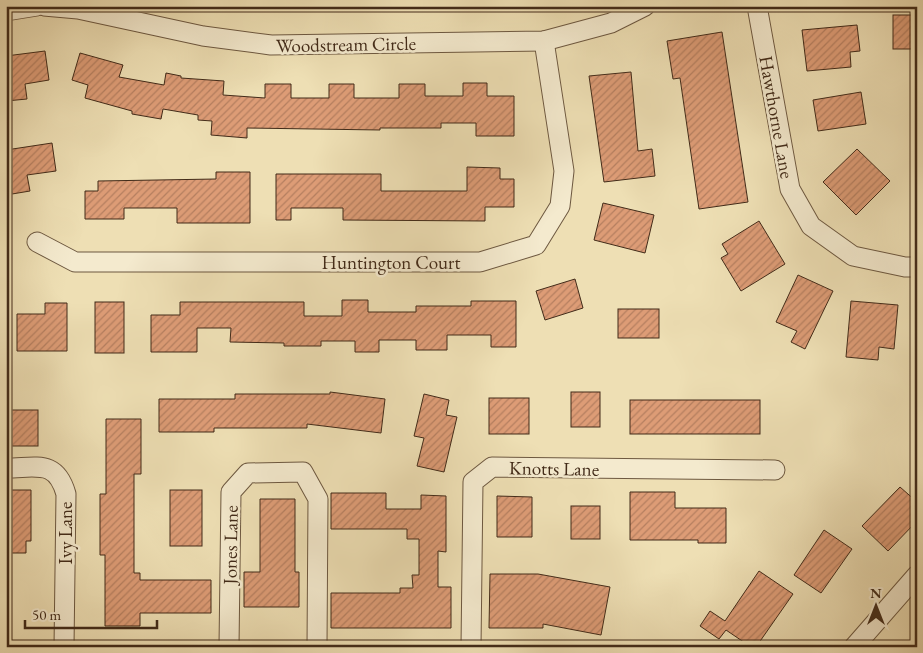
<svg xmlns="http://www.w3.org/2000/svg" width="923" height="653" font-family="'EB Garamond',serif">
  <style>
    .building { fill: url(#building-hatch); stroke: #422b19 }
    .lines { fill: none; stroke-linecap: round; stroke-linejoin: round }
    .minor-casing { stroke: #6d5840; stroke-width: 21 }
    .minor { stroke: #f4eace; stroke-width: 19 }
    .labels { text-anchor: middle; stroke-width: 5; stroke-linejoin: round; paint-order: stroke }
    .street-label { font-size: 19px; fill: #422b19; stroke: #f4eace }
  </style>
  <defs>
    <pattern id="building-hatch" width="6" height="6" patternUnits="userSpaceOnUse" patternTransform="scale(1.25)"><rect width="6" height="6" fill="#dd9c76"/><path d="M-1 1l2-2M0 6l6-6M5 7l2-2" fill="none" stroke="#b57f60"/></pattern>
  </defs>
  <rect width="100%" height="100%" fill="#eedfb4"/>
  <filter id="stains"><feTurbulence type="fractalNoise" baseFrequency=".004" numOctaves="4"/><feColorMatrix values="0 0 0 0 .2 0 0 0 0 .09 0 0 0 0 .02 0 0 0 .5 -.17"/></filter>
  <radialGradient id="worn" r=".72"><stop offset=".6" stop-color="#630" stop-opacity="0"/><stop offset="1" stop-color="#630" stop-opacity=".3"/></radialGradient>
  <!-- building -->
  <g class="building">
    <rect x="893" y="15" width="24" height="34"/>
    <path d="M857,25l3,26 -10,1 1,15 -44,4 -5,-41z"/>
    <path d="M722,32l26,170 -49,7 -19,-131 -7,1 -6,-38z"/>
    <path d="M45,51l4,29 -24,4 2,15 -21,2v-45z"/>
    <path d="M80,53l43,12 -4,12 45,8 2,-12 15,3v2l43,3 -1,14 42,3v-14h26v14h38v-14h25v14h45v-14h26v12h38v-13h24v13h27v40h-38v-13h-35v5h-61v2l-133,-2v10l-36,-3 1,-14 -14,-1v-5l-35,-6 -2,10 -29,-5v-3l-47,-13 3,-13 -16,-5z"/>
    <path d="M631,72l7,79 14,-2 3,27 -51,6 -15,-106z"/>
    <path d="M861,92l5,32 -48,7 -5,-31z"/>
    <path d="M52,143l4,28 -29,4 3,16 -18,3 -6,-44z"/>
    <path d="M857,149l33,32 -34,34 -33,-33z"/>
    <path d="M467,167l33,1v11h14v28h-29v14l-142,-1v-12h-52v12h-15v-46h105v17h86z"/>
    <path d="M216,172h34v51h-73v-15h-53v11h-39v-28h13v-10l118,-2z"/>
    <path d="M603,203l51,12 -9,38 -51,-13z"/>
    <path d="M759,221l26,43 -44,27 -20,-33 7,-4 -6,-10z"/>
    <path d="M798,275l35,16 -28,58 -14,-7 6,-11 -21,-9z"/>
    <path d="M575,279l8,29 -38,12 -9,-29z"/>
    <path d="M342,300h26v12h48v-6h55v-5h45v46h-25v-12h-44v15h-31v-10h-37v12h-24v-11h-34v5h-37v-3l-54,-1 1,-14h-34v24h-46v-37h29v-13h124v14h38z"/>
    <path d="M851,301l47,4 -4,44 -15,-2 -1,13 -32,-3z"/>
    <rect x="95" y="302" width="29" height="51"/>
    <path d="M45,303h22v48h-50v-37h28z"/>
    <rect x="618" y="309" width="41" height="29"/>
    <path d="M330,392l55,7 -4,34 -74,-9v4h-93v4h-55v-33h76v-5h95z"/>
    <rect x="571" y="392" width="29" height="35"/>
    <path d="M424,394l25,6 -3,15 11,2 -13,55 -27,-6 7,-28 -10,-2z"/>
    <rect x="489" y="398" width="40" height="36"/>
    <rect x="630" y="400" width="130" height="34"/>
    <rect x="6" y="410" width="32" height="36"/>
    <path d="M106,419h35v55h-7v99h6v7h71v33h-71v13h-35v-71h-5v-61h6z"/>
    <path d="M900,487l17,15v19l-29,30 -26,-25z"/>
    <path d="M6,490h25v51h-5v12h-20z"/>
    <rect x="170" y="490" width="32" height="56"/>
    <path d="M630,492h45v16h51v35h-28v-3h-68z"/>
    <path d="M331,493h55v16h35v-14l25,1v56l-8,-1v36h13v41h-120v-35h69v-5h13l-1,-13h7v-36h-12v-10h-76z"/>
    <path d="M497,496l35,1v40h-35z"/>
    <path d="M260,499h35v73h4v35h-55v-35h16z"/>
    <rect x="571" y="506" width="29" height="33"/>
    <path d="M824,530l28,19 -31,44 -27,-18z"/>
    <path d="M759,571l34,23 -37,53h-5l-25,-17 -7,9 -19,-13 10,-15 15,10z"/>
    <path d="M490,574h48l72,13 -9,48 -58,-11v4h-54z"/>
  </g>
  <g class="lines">
    <!-- minor casing -->
    <g class="minor-casing">
      <g id="minor">
        <path d="M44,6l34,3 125,27 68,9 273,-4 67,-18 34,-17"/>
        <path d="M757,6l33,183 21,37 42,30 52,11h12"/>
        <path d="M6,11l31,-5"/>
        <path d="M37,242l38,20h405l56,-17 24,-39 4,-35 -20,-130"/>
        <path d="M6,468c31,0 50,-9 60,26l-2,153"/>
        <path d="M229,647l2,-155 17,-19 55,-1 15,27 -1,148"/>
        <path d="M471,647l2,-165 19,-15 283,3"/>
        <path d="M854,647l63,-72"/>
      </g>
    </g>
    <!-- minor -->
    <use href="#minor" class="minor"/>
  </g>
  <g class="labels">
    <!-- street labels -->
    <g class="street-label">
      <text transform="translate(346 44) rotate(-1)" y="7">Woodstream Circle</text>
      <text transform="translate(777 117) rotate(80)" y="7">Hawthorne Lane</text>
      <text x="391" y="269">Huntington Court</text>
      <text transform="translate(554 468) rotate(1)" y="7">Knotts Lane</text>
      <text transform="translate(65 533) rotate(-90)" y="7">Ivy Lane</text>
      <text transform="translate(230 545) rotate(-89)" y="7">Jones Lane</text>
    </g>
  </g>
  <!-- margin -->
  <rect width="923" height="653" fill="none" stroke="#eedfb4" stroke-width="25"/>
  <rect x="8" y="8" width="908" height="638" fill="none" stroke="#422b19" stroke-width="2.5"/>
  <rect x="12" y="12" width="898" height="628" fill="none" stroke="#422b19"/>
  <!-- north arrow -->
  <g transform="translate(876 606)" stroke="#f4eace" stroke-width="4" paint-order="stroke">
  <path d="M0-4L9 19L0 12L-9 19Z" fill="#422b19"/>
  <text y="-8" font-size="14" font-weight="bold" text-anchor="middle" fill="#422b19">N</text>
  </g>
  <!-- scale -->
  <path d="M25 620v8h132v-8" fill="none" stroke="#422b19" stroke-width="2.5"/>
  <text x="32" y="620" font-size="15" fill="#422b19" stroke="#f4eace" stroke-width="4" paint-order="stroke">50 m</text>
  <rect width="100%" height="100%" filter="url(#stains)"/>
  <rect width="100%" height="100%" fill="url(#worn)"/>
</svg>
